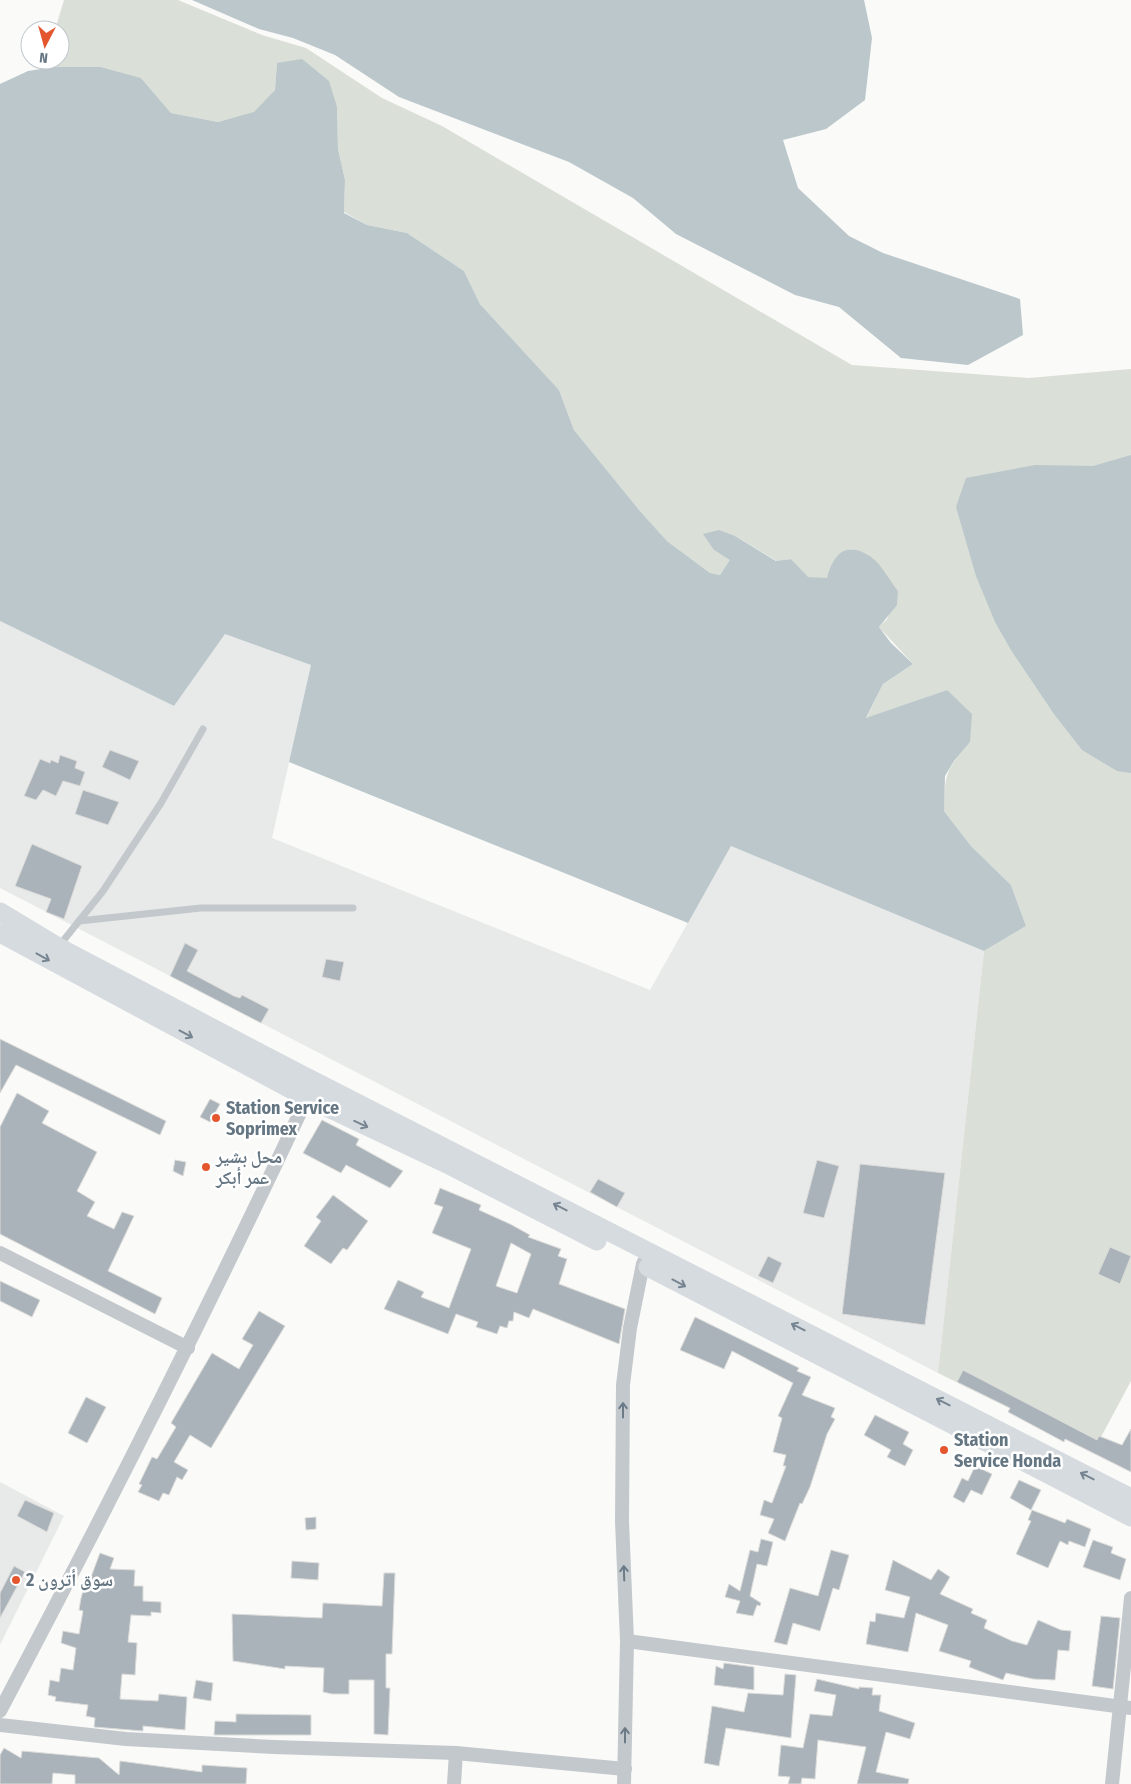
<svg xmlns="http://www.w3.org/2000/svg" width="1131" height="1784" font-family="'Fira Sans Condensed','Noto Naskh Arabic',sans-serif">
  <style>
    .built { fill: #e8e9e9 }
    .green { fill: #dadfd7 }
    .water { fill: #bbc7cb }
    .building { fill: #aab3b9; stroke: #dcdcda; fill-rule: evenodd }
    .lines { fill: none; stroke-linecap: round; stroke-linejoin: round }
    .service { stroke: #c3c8cc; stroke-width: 7 }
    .minor { stroke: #c3c8cc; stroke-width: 14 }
    .secondary { stroke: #d6dbdf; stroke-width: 19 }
    .oneway { stroke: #768591 }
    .oneway2 { stroke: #6a7a87 }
    .poi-dot { fill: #e4572e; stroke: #fff; stroke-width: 2 }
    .labels { text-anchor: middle; stroke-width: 5; stroke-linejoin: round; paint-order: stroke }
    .poi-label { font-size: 18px; font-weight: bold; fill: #657683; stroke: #fff; text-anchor: start }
  </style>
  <rect width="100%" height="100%" fill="#fafaf8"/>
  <!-- built -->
  <g class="built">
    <path d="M0,621l174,85 51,-72 86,31 -39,173 378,152 81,-144 253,105 -46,422 -938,-485z"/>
    <path d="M0,1482l64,34 -64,129z"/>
  </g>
  <!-- green -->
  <path class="green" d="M64,0h114l84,35 44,13 76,50 60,28 410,239 177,13 102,-9v1012l-37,69 -156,-77 46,-422 42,-25 -15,-41 -40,-39 -27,-35c1,-38 1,-40 26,-69l-23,-52 -81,29 17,-35 30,-20 -34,-37 8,-8 11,-28 -12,-14 -34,-28c-16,3 -21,14 -25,30l-20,-2 -16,-18 -14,2 -42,-25 -21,14 17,10 -11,15 -10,-2 -43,-32 -27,-30 -66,-81 -15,-40 -79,-86 -16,-33 -57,-38 -40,-8 -23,-13 1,-32 -7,-31 -1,-42 -60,-44 -2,27 -21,23 -36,9 -47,-9 -30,-35 -87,-11v-7h6v-30h-5z"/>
  <!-- water -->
  <g class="water">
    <path d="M192,0h672l8,38 -7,62 -39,29 -43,11 15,48 51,48 34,17 137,46 3,36 -55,30 -67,-7 -62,-51 -44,-12 -119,-61 -43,-36 -64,-36 -170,-65 -64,-42 -42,-17 -34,-9z"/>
    <path d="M302,59l27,22 8,26 1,42 7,31 -1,33 23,12 40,8 57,38 16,33 79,86 15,40 66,81 27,30 43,32 10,2 10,-15 -16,-10 -11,-16 16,-4 16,6 41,25 15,-2 17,18 19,1c6,-24 19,-38 44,-21 10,7 19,24 27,34l-1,14 -18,22 12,16 22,21 -30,20 -17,34 81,-28 25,24 -2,28 -16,19 -9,15 -1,35 27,35 40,39 15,41 -42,25 -253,-105 -43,77 -399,-161 22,-97 -86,-31 -51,72 -174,-85v-537l28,-13 26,-4h46l41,11 30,35 47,9 36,-10 21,-22 2,-27z"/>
    <path d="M1131,455v318l-14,-2 -35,-21 -28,-36 -43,-64 -16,-28 -19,-46 -20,-69 10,-29 69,-13 58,1z"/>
  </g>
  <!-- building -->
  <g class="building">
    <path d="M110,750l29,11 -9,19 -28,-13z"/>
    <path d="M60,755l17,6 -2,7 10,4 -5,14 -17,-5 -7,15 -13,-6 -7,10 -12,-4 16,-37 10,4 1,-3 7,3z"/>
    <path d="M83,790l36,12 -11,23 -33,-11z"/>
    <path d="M32,844l50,22 -18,53 -18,-7 5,-13 -36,-13z"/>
    <path d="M185,943l13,7 -11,21 47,25 6,2 2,-3 27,14 -8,14 -91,-47z"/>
    <path d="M326,959l18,3 -4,19 -18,-4z"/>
    <path d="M0,1039l166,82 -6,14 -144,-70 -16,28z"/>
    <path d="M17,1093l32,18 -7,12 55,29 -20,39 18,11 -8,14 27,13 8,-17 12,4 -26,55 54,27 -7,16 -155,-80v-107z"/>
    <path d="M210,1099l10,5 -10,18 -10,-5z"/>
    <path d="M322,1120l37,19 -3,6 47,26 -13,17 -44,-23 -5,8 -38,-20z"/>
    <path d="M175,1160l11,2 -3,14 -10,-5z"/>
    <path d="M817,1160l22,6 -15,52 -21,-5z"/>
    <path d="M860,1164l85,9 -20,152 -83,-11z"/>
    <path d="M598,1179l27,14 -8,14 -27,-15z"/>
    <path d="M440,1188l41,17 -2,5 31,14 20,11 -2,2 33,12 -3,7 9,3 -8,25 66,25 -6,35 -86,-35 -4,9 -15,-6 -1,9h-4l-2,7 -7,-2 -3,8 -21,-7 2,-5 -22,-8 -8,20 -64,-25 14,-29 26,12 -3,5 28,11 22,-59 -39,-16 11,-26 -9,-3zM511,1243l20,11 -14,39 -21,-7z"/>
    <path d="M333,1195l35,26 -21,29 -4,-2 -12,16 -27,-18 17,-25 -5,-4z"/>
    <path d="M1110,1247l21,9 -11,28 -22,-10z"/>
    <path d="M768,1256l14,7 -9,20 -15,-7z"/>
    <path d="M0,1281l40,19 -8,17 -32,-16z"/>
    <path d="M259,1311l26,15 -74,122 -21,-13 -16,27 14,8 -6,10 -5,-3 -8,18 -6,-2 -4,8 -21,-9 4,-7 -3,-1 13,-27 5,2 19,-32 -5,-4 41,-70 27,16 14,-24 -11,-6z"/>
    <path d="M695,1317l104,51 -2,3 14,6 -9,18 33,13 -4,9 4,2 -8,15 -17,53 -8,17 -2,-1 -15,38 -17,-8 6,-14 -14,-4 4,-15 8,3 14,-37h-3l3,-11 -13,-3 9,-34 -4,-2 15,-33 -61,-32 -8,18 -44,-19z"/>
    <path d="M963,1370l134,70 2,-4 23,9 9,-16v43l-66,-33 -1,3 -56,-30 2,-4 -53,-26z"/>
    <path d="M86,1397l20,10 -19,36 -19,-10z"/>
    <path d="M875,1415l34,17 -6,12 10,6 -8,16 -18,-9 4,-7 -27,-15z"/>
    <path d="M975,1466l17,8 -10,21 -11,-5 -7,13 -11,-6 9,-19 6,3z"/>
    <path d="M1019,1480l22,10 -10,20 -21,-12z"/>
    <path d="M25,1500l29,13 -7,19 -30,-16z"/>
    <path d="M1032,1510l33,13 2,-4 24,10 -6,18 -16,-6 -1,4 -8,-4 -12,27 -32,-14 15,-33 -3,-1z"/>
    <path d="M316,1517v12l-10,1 -1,-12z"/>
    <path d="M761,1539l12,3 -6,24 -10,-2 -7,32 11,7 -1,3 -3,-1 -4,11 -17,-3 4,-12 -15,-4 4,-13 11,7 10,-41 8,2z"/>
    <path d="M1093,1540l20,7 -2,6 15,6 -6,21 -37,-13z"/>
    <path d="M831,1550l18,5 -10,35 -6,-2 -13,43 -27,-8 -6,22 -13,-3 16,-54 28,8z"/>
    <path d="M100,1553l14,5 -4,11 25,1 -1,16h9v15l18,1v11l-10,-1v4l-20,-1 -3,27 9,1 -2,32 -13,-1 -2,25 38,2 1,-7 28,3 -2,33 -42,-4v5l-49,-4 1,-9 -9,-2 2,-11 -33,-4 1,-4 -8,-2 2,-15 9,2 2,-14 12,2 3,-22 -15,-5 2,-12 16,3 4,-23 -4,-1 2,-12 4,-14 3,1z"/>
    <path d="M893,1560l38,20 7,-11 12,8 -10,17 33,15 -2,4 16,7 -3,8 28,13 15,4 11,-25 23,10 10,1 -2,20 -11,-1 -3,30 -22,-1 -27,-6 -3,7 -34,-13 2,-6 -32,-10 9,-26 -32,-12 -8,39 -42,-8 4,-23 5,1 1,-9 28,5 6,-21 -25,-7z"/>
    <path d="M292,1561l27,2 -1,17 -27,-2z"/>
    <path d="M14,1566l11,6 -25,46v-25z"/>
    <path d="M384,1573h11l-3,81h-6v34h4l-2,47 -14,-1v-54h-25v14h-17l-9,-2 1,-24 -39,-2v3l-52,-8 -1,-47 90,4 1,-15 59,3z"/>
    <path d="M1101,1616l19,2 -7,71 -21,-3z"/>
    <path d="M724,1663l30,4v23l-40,-5 2,-19 7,3z"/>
    <path d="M785,1674l11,1 -5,63 -65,-10 -7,38 -15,-3 8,-57 32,6 4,-19 35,2z"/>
    <path d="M817,1679l42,10v-2l14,1 -1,7h9l-2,16 36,12 -5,16 -24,-7 -10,40 33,7 -1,5h-51l9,-37 -48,-7 -3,39 -13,-1 -1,6h-13l2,-7 -12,-1 3,-31 22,3 7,-34 22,2 4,-21 -22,-4z"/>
    <path d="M196,1680l17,3 -2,18 -18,-3z"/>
    <path d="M236,1714l75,1v20h-97l1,-14 21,1z"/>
    <path d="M4,1748l17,10 1,-7 77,7 20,17 1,-14 82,11v-7l45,3 -1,16h-171v-9l-22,-2 -1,11h-52v-29z"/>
  </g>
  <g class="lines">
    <!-- service -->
    <g class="service">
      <path d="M79,921l122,-13h152"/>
      <path d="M59,946l44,-55 58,-88 42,-74"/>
    </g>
    <!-- minor -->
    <g class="minor">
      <path d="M0,1253l188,95"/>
      <path d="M627,1641l504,67"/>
      <path d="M0,1711c107,-202 210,-406 307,-613"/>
      <path d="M0,1725l126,14 148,8 182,6 169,16"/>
      <path d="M454,1784l2,-31"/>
      <path d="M624,1784l3,-143 -5,-120 1,-136 7,-57 13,-64 5,-9"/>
      <path d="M1112,1784l19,-186"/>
    </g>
    <!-- secondary -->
    <g class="secondary">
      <path d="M0,912l58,35 242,127 831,424"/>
      <path d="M0,933l307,165 144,68 146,75"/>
      <path d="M648,1267l483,250"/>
    </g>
  </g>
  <!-- one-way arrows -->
  <defs><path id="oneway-shaft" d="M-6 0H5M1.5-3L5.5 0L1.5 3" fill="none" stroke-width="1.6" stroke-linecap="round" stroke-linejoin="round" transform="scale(1.25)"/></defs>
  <g class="oneway">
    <use href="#oneway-shaft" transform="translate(43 957) rotate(29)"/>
    <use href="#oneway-shaft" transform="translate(186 1034) rotate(28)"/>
    <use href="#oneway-shaft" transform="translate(361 1124) rotate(25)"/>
    <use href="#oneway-shaft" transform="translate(560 1207) rotate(-153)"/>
    <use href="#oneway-shaft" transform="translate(679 1283) rotate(28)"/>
    <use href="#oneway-shaft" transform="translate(798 1327) rotate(-153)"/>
    <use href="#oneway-shaft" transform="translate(943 1402) rotate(-153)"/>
    <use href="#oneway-shaft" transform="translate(1087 1476) rotate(-153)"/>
  </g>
  <g class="oneway2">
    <use href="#oneway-shaft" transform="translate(623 1410) rotate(-90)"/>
    <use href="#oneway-shaft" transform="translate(624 1573) rotate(-92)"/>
    <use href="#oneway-shaft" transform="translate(625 1735) rotate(-90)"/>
  </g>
  <!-- markers -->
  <g class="poi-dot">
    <circle cx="216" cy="1118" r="5"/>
    <circle cx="206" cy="1167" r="5"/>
    <circle cx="944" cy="1450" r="5"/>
    <circle cx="16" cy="1580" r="5"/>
  </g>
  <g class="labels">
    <!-- poi labels -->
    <g class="poi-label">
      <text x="226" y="1114">Station Service<tspan x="226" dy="21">Soprimex</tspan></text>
      <text x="216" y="1163">محل بشير<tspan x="216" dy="21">عمر أبكر</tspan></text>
      <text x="954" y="1446">Station<tspan x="954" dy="21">Service Honda</tspan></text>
      <text x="26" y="1586">سوق أترون 2</text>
    </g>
  </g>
  <!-- north arrow -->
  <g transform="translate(45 45) rotate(186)"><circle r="24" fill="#ffffff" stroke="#c1c8cd"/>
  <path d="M0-4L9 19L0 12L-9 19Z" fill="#e4572e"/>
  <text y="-8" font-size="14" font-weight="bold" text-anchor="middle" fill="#657683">N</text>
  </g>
</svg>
